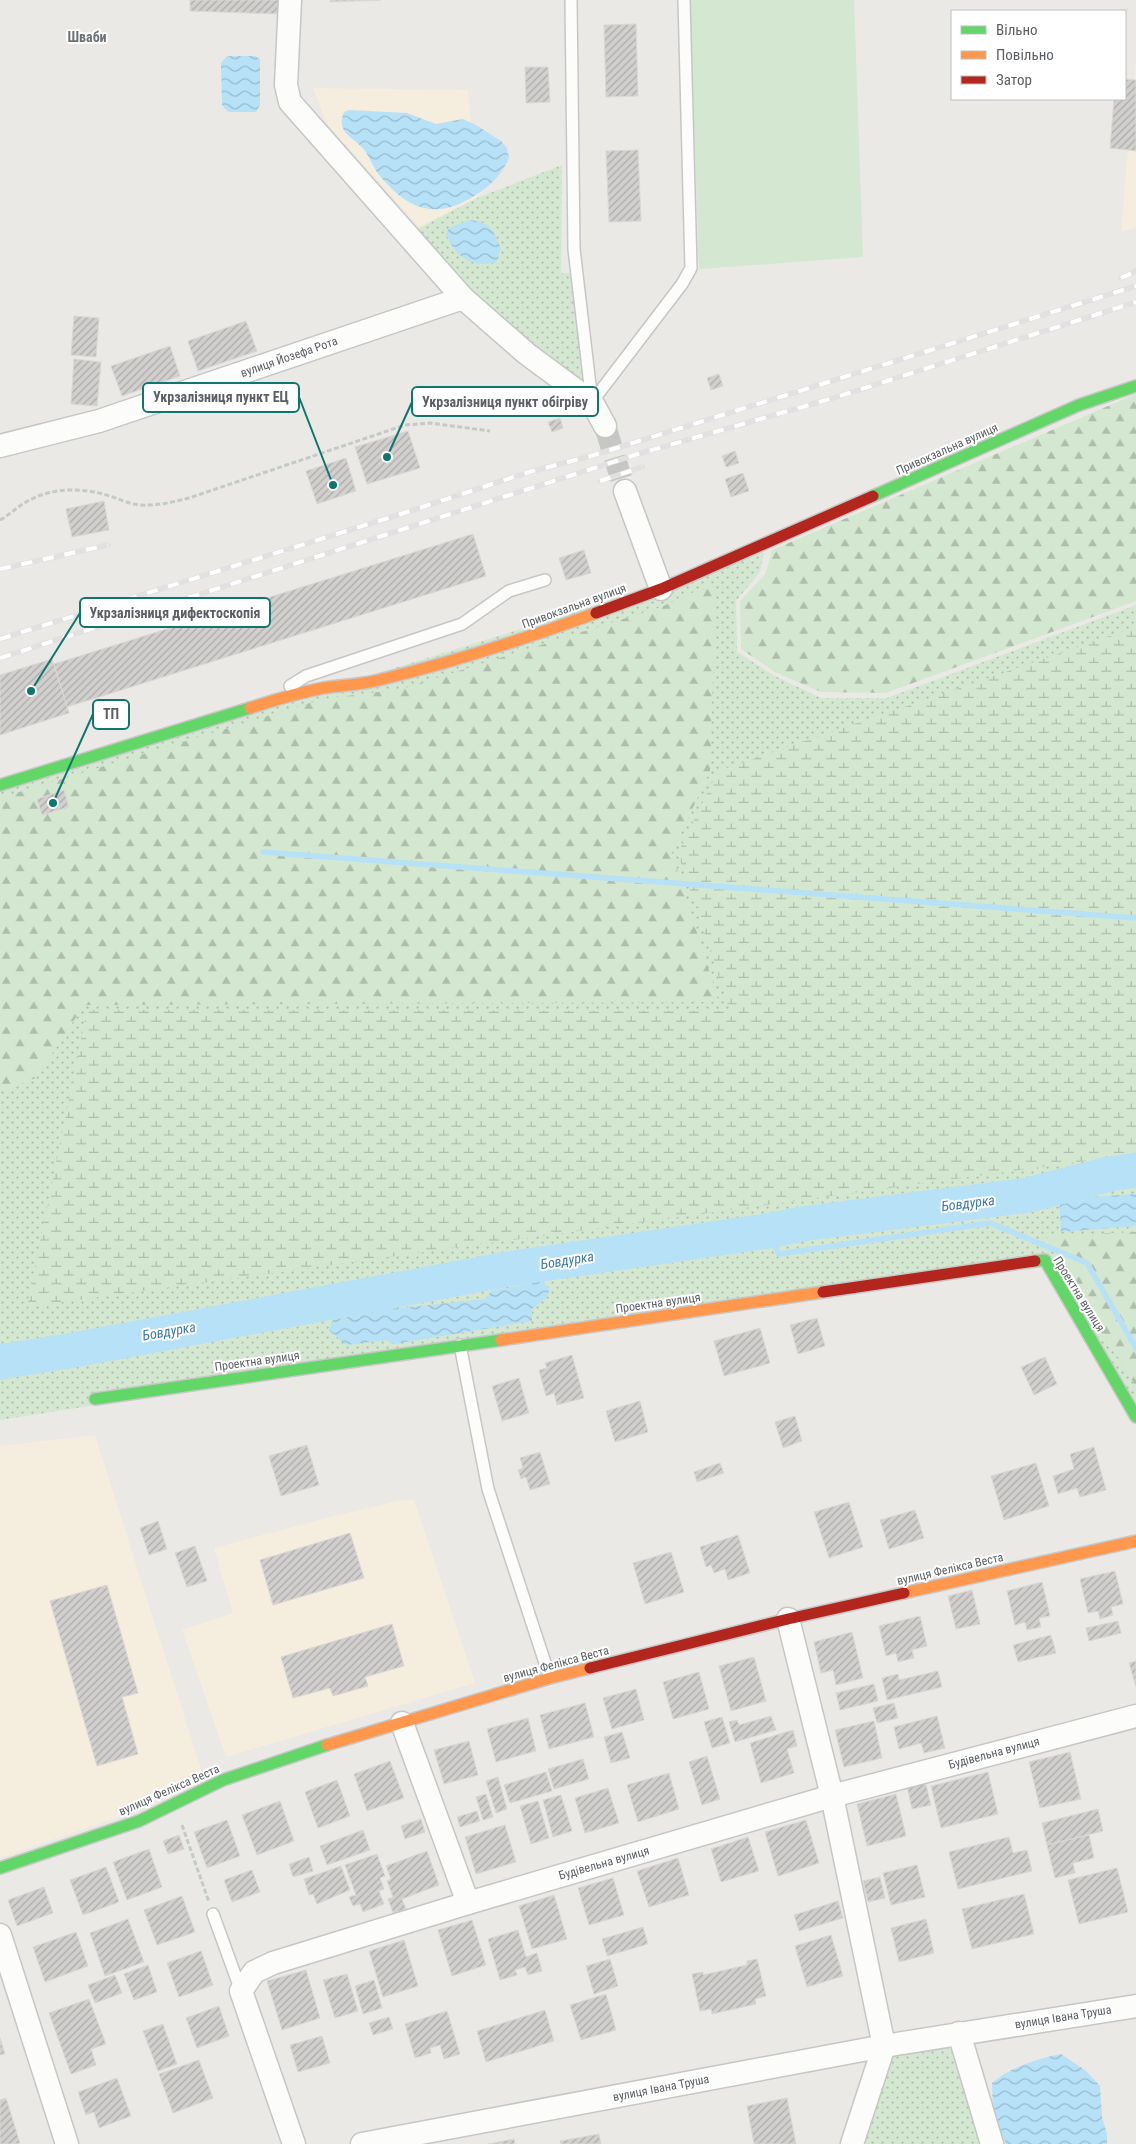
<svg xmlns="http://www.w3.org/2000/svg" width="1136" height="2144" font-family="'Roboto Condensed',sans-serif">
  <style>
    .commercial { fill: #f5eddd }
    .grass { fill: url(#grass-dots) }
    .forest { fill: url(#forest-firs) }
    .wetland { fill: url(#wetland-marsh) }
    .green { fill: #d4e7d0 }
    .water { fill: url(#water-waves) }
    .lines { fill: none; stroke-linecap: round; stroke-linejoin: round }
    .stream { stroke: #b7e1f7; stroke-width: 5.5 }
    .river { stroke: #b7e1f7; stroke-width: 35 }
    .building { fill: url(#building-hatch); stroke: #dad8d4 }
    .street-tunnel { stroke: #c6c6c4; stroke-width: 22; stroke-dasharray: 22 11; stroke-linecap: butt }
    .lane-casing { stroke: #c6c6c6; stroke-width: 14 }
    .street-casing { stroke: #c6c6c6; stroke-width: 25 }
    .fast-casing { stroke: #c7c7c7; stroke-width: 14 }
    .slow-casing { stroke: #c7c7c7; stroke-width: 14 }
    .jam-casing { stroke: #c7c7c7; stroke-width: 14 }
    .path { stroke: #c4cac7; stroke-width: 3; stroke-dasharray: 5 2.5; stroke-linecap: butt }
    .lane { stroke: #fcfcfb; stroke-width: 11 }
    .street { stroke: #fcfcfb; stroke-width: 22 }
    .fast { stroke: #63d668; stroke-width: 11 }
    .slow { stroke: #ff974d; stroke-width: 11 }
    .jam { stroke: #b3261e; stroke-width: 11 }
    .rail-casing { stroke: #e2e1e2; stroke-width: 5.5 }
    .rail { stroke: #fff; stroke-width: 4; stroke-dasharray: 11; stroke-linecap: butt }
    .labels { text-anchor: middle; stroke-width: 4; stroke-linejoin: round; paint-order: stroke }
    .street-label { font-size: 12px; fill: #5b5f63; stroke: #fff }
    .neighbourhood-label { font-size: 14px; font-weight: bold; fill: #6c7175; stroke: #fff }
    .water-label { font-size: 14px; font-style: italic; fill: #3c7aa8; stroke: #fff }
    .leader { fill: none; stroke: #0f766e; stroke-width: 2 }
    .callout-dot { fill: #0f766e; stroke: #fff; stroke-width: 2 }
    .callout { fill: #fff; stroke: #0f766e; stroke-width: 2 }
    .callout-label { font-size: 14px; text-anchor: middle; font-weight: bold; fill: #5b5f63 }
  </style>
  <defs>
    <pattern id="grass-dots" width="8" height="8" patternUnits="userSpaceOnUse" patternTransform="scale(1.25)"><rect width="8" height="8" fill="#d4e7d0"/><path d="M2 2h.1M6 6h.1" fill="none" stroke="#afbeac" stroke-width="1.8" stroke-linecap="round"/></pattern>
    <pattern id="forest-firs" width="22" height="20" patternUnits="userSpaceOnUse" patternTransform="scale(1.25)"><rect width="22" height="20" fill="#d4e7d0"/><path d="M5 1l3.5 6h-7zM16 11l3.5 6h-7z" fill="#afbeac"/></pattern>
    <pattern id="wetland-marsh" width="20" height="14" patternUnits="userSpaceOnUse" patternTransform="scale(1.25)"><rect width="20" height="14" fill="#d4e7d0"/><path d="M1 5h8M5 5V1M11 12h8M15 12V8" fill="none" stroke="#afbeac"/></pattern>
    <pattern id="water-waves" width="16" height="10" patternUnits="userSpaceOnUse" patternTransform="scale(1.25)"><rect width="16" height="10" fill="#b7e1f7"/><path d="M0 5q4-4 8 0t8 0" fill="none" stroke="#98bacc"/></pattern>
    <pattern id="building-hatch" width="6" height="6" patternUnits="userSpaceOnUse" patternTransform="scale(1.25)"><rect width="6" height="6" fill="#d1d0ce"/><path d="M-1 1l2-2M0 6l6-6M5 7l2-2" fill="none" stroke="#adacab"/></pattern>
  </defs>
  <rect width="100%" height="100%" fill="#eae9e5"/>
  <!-- commercial -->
  <g class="commercial">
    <path d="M1136,59v169l-15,4 7,-82 -18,-2 4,-49h11v-20h9z"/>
    <path d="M313,88l155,2 10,107 -59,30 -93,-104z"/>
    <path d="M95,1435l109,343 -70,34 -134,46v-412z"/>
    <path d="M402,1500h12l61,183 -249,74 -44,-127 51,-17 -19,-65 124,-33z"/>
  </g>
  <!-- grass -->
  <g class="grass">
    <path d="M562,165l-1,108h16l15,129 -184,-168 69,-36z"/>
    <path d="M764,553l-4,19 -24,29 1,51 38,24 46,22h66l249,-93v805l-91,-154 -1045,164v-629z"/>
    <path d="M955,2039l32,105h-128l30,-95z"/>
  </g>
  <!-- forest -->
  <g class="forest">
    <path d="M1136,394v207l-250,92 -65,-1 -46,-20 -34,-23 -1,-48 26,-28 6,-23z"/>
    <path d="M716,582l-6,189 -38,82 47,149 -635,3 -48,73 -36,14v-294l323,-99 79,-10 259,-82z"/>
    <path d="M1136,1232v155l-90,-151z"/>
  </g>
  <!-- wetland -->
  <path class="wetland" d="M1136,627v527l-1109,153 60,-297 643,1 -52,-158 40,-82z"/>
  <!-- green -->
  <path class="green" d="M690,0h164l9,257 -164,12z"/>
  <!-- water -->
  <g class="water">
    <path d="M227,56h28l5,3v46l-4,7h-28l-6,-7 -1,-42z"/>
    <path d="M349,110l58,3 29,11 27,-5 13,6 25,16 6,7 2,10c-8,18 -19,28 -35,38 -37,24 -66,14 -93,-19 -7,-7 -10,-18 -16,-26 -10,-14 -30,-17 -21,-39z"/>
    <path d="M469,220c22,2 24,10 32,28l-5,14c-24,7 -41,-6 -50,-28l3,-6z"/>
    <path d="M1136,1194v32l-75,6 -2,-33z"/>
    <path d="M543,1281l7,9 -5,9 -13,10v12l-138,23 -8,-4 -40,5 -17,-15 4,-10 57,-11 96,-10 5,-8z"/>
    <path d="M1061,2054l24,16 15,16 2,31 5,17v10h-101l-13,-31 -1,-30c19,-16 44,-24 69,-29z"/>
  </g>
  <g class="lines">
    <!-- stream -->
    <g class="stream">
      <path d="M263,852l873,66"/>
      <path d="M767,1231l12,23 211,-31 97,40 49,85"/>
    </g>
    <!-- river -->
    <path class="river" d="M0,1362l74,-12 434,-81 259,-38 41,-8 220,-28 81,-21 27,-4"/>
  </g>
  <!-- building -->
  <g class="building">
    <path d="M190,0h89l-1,14 -88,-3z"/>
    <path d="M330,0h51l-51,2z"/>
    <path d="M636,24l2,72 -32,1 -2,-72z"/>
    <path d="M525,67h23l2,35 -24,1z"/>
    <path d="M1125,79l11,1v71l-26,-3 4,-49h11z"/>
    <path d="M638,150l3,71 -32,1 -3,-71z"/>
    <path d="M74,316l25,2 -3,39 -25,-2z"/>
    <path d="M246,321l11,30 -59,20 -10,-30z"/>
    <path d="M170,346l10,30 -58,20 -11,-30z"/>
    <path d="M74,359l27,3 -4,44 -26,-2z"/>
    <path d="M719,374l4,12 -12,4 -4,-12z"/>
    <path d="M560,418l3,10 -11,4 -4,-10z"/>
    <path d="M408,431l12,37 -53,16 -12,-37z"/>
    <path d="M735,451l4,12 -13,4 -4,-11z"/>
    <path d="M346,458l10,33 -39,13 -11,-33z"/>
    <path d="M743,473l6,18 -18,6 -6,-18z"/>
    <path d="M104,501l5,29 -37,7 -6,-28z"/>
    <path d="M473,534l13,42 -419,131 -13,-43z"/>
    <path d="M584,550l7,23 -25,7 -7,-22z"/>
    <path d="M52,659l17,54 -69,22v-60z"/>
    <path d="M64,790l5,17 -27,8 -5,-16z"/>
    <path d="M817,1318l8,28 -27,8 -8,-29z"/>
    <path d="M760,1328l10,35 -46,13 -10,-35z"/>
    <path d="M572,1355l12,43 -27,7 -3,-12 -8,3 -7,-26 8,-2 -2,-5z"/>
    <path d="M1045,1357l12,27 -23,11 -13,-28z"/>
    <path d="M519,1378l10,35 -27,8 -10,-35z"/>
    <path d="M640,1401l8,31 -33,10 -9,-31z"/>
    <path d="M795,1416l7,25 -19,7 -8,-26z"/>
    <path d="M307,1445l12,40 -38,11 -12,-40z"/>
    <path d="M1094,1447l12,43 -26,7 -3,-9 -19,6 -5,-18 21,-7 -4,-15z"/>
    <path d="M540,1452l10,32 -20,6 -4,-13 -5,2 -3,-9 5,-2 -3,-10z"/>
    <path d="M720,1463l4,10 -27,9 -3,-10z"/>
    <path d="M1036,1463l13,43 -45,14 -13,-44z"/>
    <path d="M849,1502l14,45 -34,11 -15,-46z"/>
    <path d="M915,1510l9,28 -35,11 -9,-29z"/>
    <path d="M158,1521l9,28 -18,6 -9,-27z"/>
    <path d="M350,1533l14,45 -91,27 -13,-45z"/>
    <path d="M738,1535l12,38 -22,7 -3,-11 -11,4 -3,-8 -5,2 -6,-20z"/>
    <path d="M195,1546l12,35 -20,6 -12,-34z"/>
    <path d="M671,1552l13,40 -39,12 -12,-41z"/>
    <path d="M1115,1571l8,33 -12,3 2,8 -13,4 -2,-8 -10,2 -8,-34z"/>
    <path d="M1042,1582l8,34 -11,2 2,9 -14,3 -2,-8 -10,3 -8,-34z"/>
    <path d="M107,1585l31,108 -16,4 16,57 -41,12 -47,-165z"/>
    <path d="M972,1590l8,34 -24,5 -8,-33z"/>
    <path d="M920,1616l7,30 -15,4 2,8 -16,4 -2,-9 -10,3 -7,-30z"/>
    <path d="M1118,1621l3,12 -32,8 -3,-13z"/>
    <path d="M392,1624l12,42 -39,11 3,9 -35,10 -3,-8 -37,10 -12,-41z"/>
    <path d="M852,1632l11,46 -27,7 -3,-15 -12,3 -7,-31z"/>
    <path d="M1051,1635l5,18 -38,9 -5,-17z"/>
    <path d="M754,1657l12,44 -35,10 -12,-45z"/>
    <path d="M1136,1661v26l-7,-24z"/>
    <path d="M938,1671l4,16 -55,13 -5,-22 16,-4 1,6z"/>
    <path d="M699,1672l10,37 -36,10 -10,-37z"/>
    <path d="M874,1684l4,17 -38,9 -4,-17z"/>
    <path d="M636,1689l8,31 -32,9 -9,-31z"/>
    <path d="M585,1703l9,34 -45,12 -9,-34z"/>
    <path d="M894,1703l4,15 -21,5 -4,-15z"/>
    <path d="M771,1716l5,14 -41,12 -6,-20 8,-2 2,5z"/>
    <path d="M937,1716l8,32 -21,5 -3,-10 -22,6 -5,-22z"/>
    <path d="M722,1717l8,26 -18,5 -8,-26z"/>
    <path d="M528,1718l8,33 -40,11 -9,-33z"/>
    <path d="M874,1721l8,37 -38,9 -9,-37z"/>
    <path d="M793,1730l4,16 -10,3 7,24 -33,10 -11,-40z"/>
    <path d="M622,1732l8,26 -19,5 -7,-26z"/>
    <path d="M469,1741l9,34 -34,9 -10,-34z"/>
    <path d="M1070,1752l11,47 -41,9 -11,-46z"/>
    <path d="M707,1756l13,43 -18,6 -13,-43z"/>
    <path d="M583,1759l6,20 -35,10 -6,-20z"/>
    <path d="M390,1761l14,37 -37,13 -13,-37z"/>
    <path d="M546,1772l6,19 -42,12 -6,-18z"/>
    <path d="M988,1772l10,42 -57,14 -10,-42z"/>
    <path d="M669,1773l10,36 -41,13 -11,-37z"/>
    <path d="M498,1777l9,32 -11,4 -10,-32z"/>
    <path d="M337,1780l13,36 -32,12 -13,-36z"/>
    <path d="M925,1781l6,24 -19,4 -5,-23z"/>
    <path d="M608,1788l11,35 -34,10 -10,-35z"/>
    <path d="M486,1794l7,23 -10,3 -7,-23z"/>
    <path d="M896,1794l10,42 -39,10 -10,-42z"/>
    <path d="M561,1795l11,36 -19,6 -10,-37z"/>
    <path d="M280,1801l14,40 -37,14 -15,-40z"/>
    <path d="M538,1801l11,37 -18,6 -11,-38z"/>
    <path d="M1098,1809l5,22 -56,14 -5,-22z"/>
    <path d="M477,1811l3,10 -20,6 -3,-10z"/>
    <path d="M421,1819l4,13 -20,7 -4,-13z"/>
    <path d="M227,1820l13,36 -33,12 -13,-36z"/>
    <path d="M806,1820l13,43 -41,13 -13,-44z"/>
    <path d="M505,1825l11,37 -40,12 -11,-37z"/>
    <path d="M363,1830l7,20 -43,15 -7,-19z"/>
    <path d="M179,1835l5,14 -16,5 -5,-13z"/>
    <path d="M1089,1835l5,23 -21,5 2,10 -20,5 -8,-33z"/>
    <path d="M748,1837l11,34 -38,11 -10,-33z"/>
    <path d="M1009,1837l4,16 14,-3 5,21 -74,18 -9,-37z"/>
    <path d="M149,1849l13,38 -35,13 -14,-38z"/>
    <path d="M427,1851l12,34 -37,14 4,10 -13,4 -5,-14 5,-2 -6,-16 4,-2 -5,-13z"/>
    <path d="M377,1854l8,22 -5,2 4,11 -5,2 5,13 -21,8 -3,-8 -7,2 -4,-9 7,-2 -11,-30z"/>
    <path d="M309,1857l4,14 -20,6 -4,-13z"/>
    <path d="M678,1858l11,37 -40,12 -12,-36z"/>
    <path d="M917,1865l8,32 -34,8 -8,-32z"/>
    <path d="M341,1866l9,24 -33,14 -4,-10 -4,1 -5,-16z"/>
    <path d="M106,1867l13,35 -36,13 -13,-35z"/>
    <path d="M1117,1868l11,44 -49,12 -11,-44z"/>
    <path d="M252,1870l8,22 -28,10 -8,-22z"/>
    <path d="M880,1877l5,21 -17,4 -5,-21z"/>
    <path d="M613,1878l11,37 -35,10 -11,-37z"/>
    <path d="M44,1887l9,26 -36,13 -9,-26z"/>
    <path d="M1024,1894l10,40 -62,15 -10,-40z"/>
    <path d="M554,1895l13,44 -35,10 -13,-43z"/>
    <path d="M182,1896l13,36 -38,13 -13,-35z"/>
    <path d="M838,1901l5,17 -44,13 -5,-16z"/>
    <path d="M128,1919l16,43 -39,14 -15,-43z"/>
    <path d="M926,1919l8,34 -35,9 -8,-34z"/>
    <path d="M472,1920l14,45 -34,11 -14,-46z"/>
    <path d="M643,1927l5,17 -41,12 -5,-17z"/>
    <path d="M518,1930l8,27 11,-4 5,18 -14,4 -3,-8 -10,3 2,5 -17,5 -12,-41z"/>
    <path d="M76,1932l12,34 -43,16 -12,-35z"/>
    <path d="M831,1935l12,41 -36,11 -12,-41z"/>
    <path d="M404,1940l14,46 -35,11 -14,-46z"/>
    <path d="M201,1951l12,34 -34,12 -12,-34z"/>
    <path d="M610,1959l8,27 -24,8 -8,-28z"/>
    <path d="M757,1959l9,37 -11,3 1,5 -44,10 -1,-5 -11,2 -8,-37 11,-2v3l44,-10v-4z"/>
    <path d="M148,1965l9,27 -23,8 -10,-26z"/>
    <path d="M306,1970l14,48 -38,12 -15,-49z"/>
    <path d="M347,1974l11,37 -23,7 -12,-38z"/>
    <path d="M115,1975l7,18 -27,10 -7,-18z"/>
    <path d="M374,1980l8,28 -19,6 -8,-28z"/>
    <path d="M606,1994l10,36 -35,10 -11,-35z"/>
    <path d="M89,1999l17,45 -15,5 5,16 -25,9 -22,-61z"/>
    <path d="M219,2006l10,30 -32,12 -11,-30z"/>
    <path d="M545,2010l9,31 -68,21 -9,-31z"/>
    <path d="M447,2011l13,43 -16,5 -4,-14 -10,3 1,5 -16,5 -10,-34z"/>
    <path d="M389,2017l4,12 -20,6 -4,-12z"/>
    <path d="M163,2024l14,40 -19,7 -15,-40z"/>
    <path d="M322,2036l8,27 -32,9 -8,-27z"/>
    <path d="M0,2038l5,16 -5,1z"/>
    <path d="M199,2060l14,38 -40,15 -14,-39z"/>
    <path d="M117,2078l14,38 -32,12 -5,-16 -8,3 -8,-23z"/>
    <path d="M6,2098l14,45 -4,1h-16v-44z"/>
    <path d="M787,2098l9,46h-42l-7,-38z"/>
    <path d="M599,2134l2,10h-40l-1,-3z"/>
    <path d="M514,2139l1,5h-27z"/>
  </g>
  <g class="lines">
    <!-- street-tunnel -->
    <path class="street-tunnel" d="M605,426l20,65"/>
    <!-- lane casing -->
    <g class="lane-casing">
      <g id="lane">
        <path d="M571,0l3,249 18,153"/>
        <path d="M592,402l90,-118 9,-16 -7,-268"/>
        <path d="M290,686l16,-10 156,-52 47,-33 36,-11"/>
        <path d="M460,1345l28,144 62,189"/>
        <path d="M213,1914l28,77"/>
      </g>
    </g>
    <!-- street casing -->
    <g class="street-casing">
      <g id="street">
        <path d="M290,0l-4,85 4,17 173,196 64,56 65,48 13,24"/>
        <path d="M0,446l99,-25 364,-123"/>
        <path d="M625,491l36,98"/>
        <path d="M788,1619l44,177 52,250 -32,98"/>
        <path d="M402,1723l66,180"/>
        <path d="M0,1935l67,209"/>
        <path d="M959,2033l33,111"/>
        <path d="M294,2144l-53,-153 13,-19 19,-9 195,-60 364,-107 304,-80"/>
        <path d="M362,2144l522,-98 252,-40"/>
      </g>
    </g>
    <!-- fast casing -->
    <g class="fast-casing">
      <g id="fast">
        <path d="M873,496l206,-91 57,-19"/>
        <path d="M0,785l250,-77"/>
        <path d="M1035,1261l10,-1 91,157"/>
        <path d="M95,1399l406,-59"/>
        <path d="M0,1868l139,-47 84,-41 104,-35"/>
      </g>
    </g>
    <!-- slow casing -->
    <g class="slow-casing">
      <g id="slow">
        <path d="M250,708c24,-8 48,-15 73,-20 19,-3 38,-3 56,-8 74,-18 146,-41 217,-67"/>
        <path d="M501,1340l322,-48"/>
        <path d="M904,1593l232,-52"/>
        <path d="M327,1745l223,-67 40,-10"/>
      </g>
    </g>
    <!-- jam casing -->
    <g class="jam-casing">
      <g id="jam">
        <path d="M596,613l65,-24 212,-93"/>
        <path d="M823,1292l212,-31"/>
        <path d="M590,1668l198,-49 116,-26"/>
      </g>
    </g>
    <!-- path -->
    <g class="path">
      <path d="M0,520c11,-6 20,-16 32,-21 21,-11 49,-11 71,-5 13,3 24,10 37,11 17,1 33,-3 49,-7l216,-73 25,-2 60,8"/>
      <path d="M182,1825l27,77"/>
    </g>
    <!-- lane -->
    <use href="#lane" class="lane"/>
    <!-- street -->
    <use href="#street" class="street"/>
    <!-- fast -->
    <use href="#fast" class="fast"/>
    <!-- slow -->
    <use href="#slow" class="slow"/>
    <!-- jam -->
    <use href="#jam" class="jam"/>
    <!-- rail casing -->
    <g class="rail-casing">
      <g id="rail">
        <path d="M1121,278l15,-7"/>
        <path d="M600,481l42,-14"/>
        <path d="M0,569l108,-24"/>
        <path d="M0,639l401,-125 128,-42 62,-16 545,-170"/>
        <path d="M0,658l638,-204 192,-55 306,-97"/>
      </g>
    </g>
    <!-- rail -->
    <use href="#rail" class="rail"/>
  </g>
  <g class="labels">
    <!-- street labels -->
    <g class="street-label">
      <text transform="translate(289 357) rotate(-19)" y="4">вулиця Йозефа Рота</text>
      <text transform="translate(947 449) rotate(-24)" y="4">Привокзальна вулиця</text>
      <text transform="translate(574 606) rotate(-20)" y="4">Привокзальна вулиця</text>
      <text transform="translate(1079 1294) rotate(58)" y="4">Проектна вулиця</text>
      <text transform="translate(658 1303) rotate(-8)" y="4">Проектна вулиця</text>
      <text transform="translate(257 1361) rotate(-8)" y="4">Проектна вулиця</text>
      <text transform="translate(950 1569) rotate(-13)" y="4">вулиця Фелікса Веста</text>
      <text transform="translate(556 1664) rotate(-15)" y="4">вулиця Фелікса Веста</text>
      <text transform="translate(994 1753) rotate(-15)" y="4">Будівельна вулиця</text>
      <text transform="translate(169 1790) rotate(-24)" y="4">вулиця Фелікса Веста</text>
      <text transform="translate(604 1863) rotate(-16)" y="4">Будівельна вулиця</text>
      <text transform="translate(1063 2017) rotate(-9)" y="4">вулиця Івана Труша</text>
      <text transform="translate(661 2088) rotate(-11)" y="4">вулиця Івана Труша</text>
    </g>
    <!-- neighbourhood labels -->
    <g class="neighbourhood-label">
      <text x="87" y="42">Шваби</text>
    </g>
    <!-- water labels -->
    <g class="water-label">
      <text transform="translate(968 1203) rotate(-7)" y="5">Бовдурка</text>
      <text transform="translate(567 1260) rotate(-9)" y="5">Бовдурка</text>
      <text transform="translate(169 1331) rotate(-10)" y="5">Бовдурка</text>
    </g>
  </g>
  <!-- callouts -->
  <path class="leader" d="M333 485L299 397M387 457L412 402M31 691L80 613M53 803L93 714"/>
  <g class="callout-dot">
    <circle cx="333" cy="485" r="5"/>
    <circle cx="387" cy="457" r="5"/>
    <circle cx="31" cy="691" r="5"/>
    <circle cx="53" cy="803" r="5"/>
  </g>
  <g class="callout">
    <rect x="143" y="383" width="156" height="29" rx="5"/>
    <rect x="412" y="387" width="186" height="29" rx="5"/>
    <rect x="80" y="598" width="190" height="29" rx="5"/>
    <rect x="93" y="700" width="36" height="29" rx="5"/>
  </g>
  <g class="callout-label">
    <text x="221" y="402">Укрзалізниця пункт ЕЦ</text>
    <text x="505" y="407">Укрзалізниця пункт обігріву</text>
    <text x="175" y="618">Укрзалізниця дифектоскопія</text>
    <text x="111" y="719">ТП</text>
  </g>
  <!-- legend -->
  <rect x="951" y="10" width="175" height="90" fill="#ffffff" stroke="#bdbfc1"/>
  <rect x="961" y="26" width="25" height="8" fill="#63d668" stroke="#bdbfc1"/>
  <text x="996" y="35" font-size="15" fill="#5b5f63">Вільно</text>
  <rect x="961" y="51" width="25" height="8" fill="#ff974d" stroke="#bdbfc1"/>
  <text x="996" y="60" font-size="15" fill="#5b5f63">Повільно</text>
  <rect x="961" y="76" width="25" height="8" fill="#b3261e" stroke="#bdbfc1"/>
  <text x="996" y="85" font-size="15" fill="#5b5f63">Затор</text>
</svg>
